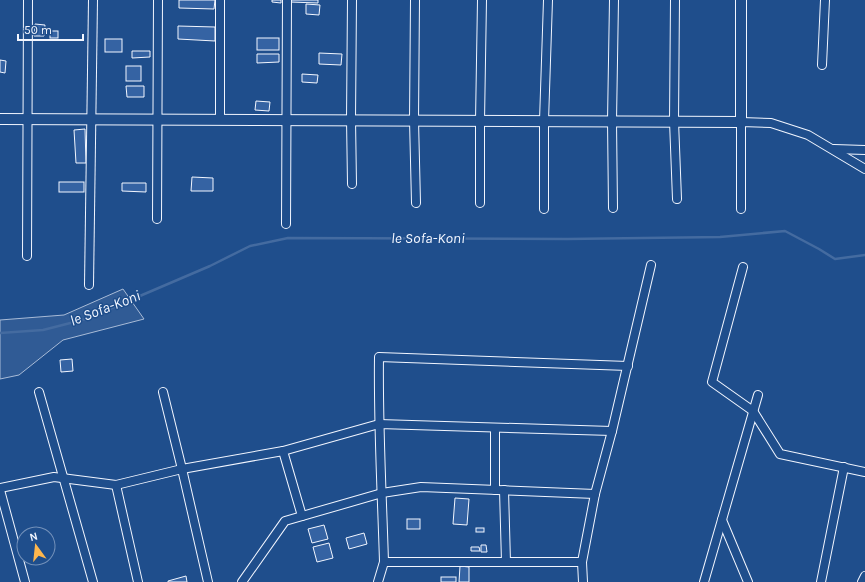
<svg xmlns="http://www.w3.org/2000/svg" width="865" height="582" font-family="Karla,sans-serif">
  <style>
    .built { fill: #305b95; stroke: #a8bbd7 }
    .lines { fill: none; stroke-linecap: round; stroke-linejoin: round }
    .stream { stroke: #446ba0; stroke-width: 2.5 }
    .building { fill: #3563a3; stroke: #f2f6ff }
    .minor-casing { stroke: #f2f6ff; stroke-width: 10 }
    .tertiary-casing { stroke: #f2f6ff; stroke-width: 12 }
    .minor { stroke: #1f4e8c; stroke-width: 8 }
    .tertiary { stroke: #1f4e8c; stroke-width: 10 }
    .labels { text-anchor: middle; stroke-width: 3; stroke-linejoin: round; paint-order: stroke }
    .water-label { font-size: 15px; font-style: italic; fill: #f2f6ff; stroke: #1f4e8c }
  </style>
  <rect width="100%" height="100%" fill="#1f4e8c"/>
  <!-- built -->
  <path class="built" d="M123,289l21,30 -81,21 -44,35 -19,4v-59l64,-5z"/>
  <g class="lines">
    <!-- stream -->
    <path class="stream" d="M0,333l43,-3 43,-11 124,-53 40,-20 38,-8 279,1 153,-2 65,-6 34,18 16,10 30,-4"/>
  </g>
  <!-- building -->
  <g class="building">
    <path d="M179,0h36l-1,9 -35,-1z"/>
    <path d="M272,0h9v3l-9,-1z"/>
    <path d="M291,0h27v3l-28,-1z"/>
    <path d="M306,4l14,1 -1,10 -13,-1z"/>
    <path d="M35,24l10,1 -1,11h-10z"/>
    <path d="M178,26l37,1v14l-37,-2z"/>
    <rect x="50" y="31" width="8" height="7"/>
    <rect x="257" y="38" width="22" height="12"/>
    <rect x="105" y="39" width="17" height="13"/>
    <path d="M132,51h18v6l-18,1z"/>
    <path d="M319,53l23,1 -1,11 -22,-1z"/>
    <path d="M257,54h22v8l-22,1z"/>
    <path d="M0,60l6,1 -1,12 -5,-1z"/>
    <rect x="126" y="66" width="15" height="15"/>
    <path d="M302,74l16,1 -1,8 -15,-1z"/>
    <path d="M126,86h18v11h-17z"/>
    <path d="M256,101l14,1 -1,9 -14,-1z"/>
    <path d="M85,129l1,34h-10l-2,-33z"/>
    <path d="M192,177l21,1v13h-22z"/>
    <rect x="59" y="182" width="25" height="10"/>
    <path d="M122,183h24v9l-24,-1z"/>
    <path d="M72,359l1,12 -12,1 -1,-12z"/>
    <path d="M455,498l14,1 -2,26 -14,-1z"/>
    <rect x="407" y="519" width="13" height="10"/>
    <path d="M324,525l4,14 -16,4 -4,-14z"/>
    <rect x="476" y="528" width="8" height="4"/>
    <path d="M364,533l3,11 -18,5 -3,-11z"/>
    <path d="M329,543l4,15 -16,4 -4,-15z"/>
    <path d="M481,545h5l1,7h-6z"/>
    <path d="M471,547h8l1,4h-9z"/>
    <path d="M460,566l9,1v15h-10z"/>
    <path d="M186,576l1,6h-19v-1z"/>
    <rect x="441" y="577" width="15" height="5"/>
  </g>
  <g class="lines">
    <!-- minor casing -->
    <g class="minor-casing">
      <g id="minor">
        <path d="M415,0l-1,120 2,83"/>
        <path d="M675,0l-1,121 3,78"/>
        <path d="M822,65l3,-65"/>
        <path d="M220,120v-120"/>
        <path d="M834,149l31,1"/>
        <path d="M352,184l-1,-65 1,-119"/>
        <path d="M480,203v-82l2,-121"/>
        <path d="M613,208l-1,-87 2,-121"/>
        <path d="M544,209v-88l4,-121"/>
        <path d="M741,209v-87l30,1 37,12 57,34"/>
        <path d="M157,219l1,-219"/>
        <path d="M286,224l1,-224"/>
        <path d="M27,256l1,-256"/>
        <path d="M743,267l-31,115 41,29 27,43 85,18"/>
        <path d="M89,285l4,-285"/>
        <path d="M39,392l54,190"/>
        <path d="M163,392l19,77 26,113"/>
        <path d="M495,428v62"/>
        <path d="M283,451l19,65"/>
        <path d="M116,485l22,97"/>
        <path d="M0,488l54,-11 62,8 66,-16 101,-18 96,-27 233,7"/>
        <path d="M0,490l25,92"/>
        <path d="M504,490l2,72"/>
        <path d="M722,520l26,62"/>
        <path d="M582,562h-198c-2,-68 -6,-137 -5,-205l249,9"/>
        <path d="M242,582l43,-61 97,-28 39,-6 174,7"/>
        <path d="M378,582l6,-20"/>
        <path d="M583,582l-1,-20 13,-68 17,-63 39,-166"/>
        <path d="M704,582l54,-187"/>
        <path d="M821,582l23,-115"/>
        <path d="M862,582l3,-6"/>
      </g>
    </g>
    <!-- tertiary casing -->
    <g class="tertiary-casing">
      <path id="tertiary" d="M0,119l741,3v-122"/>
    </g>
    <!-- minor -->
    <use href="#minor" class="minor"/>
    <!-- tertiary -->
    <use href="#tertiary" class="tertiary"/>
  </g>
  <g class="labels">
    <!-- water labels -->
    <g class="water-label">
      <text x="428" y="243">le Sofa-Koni</text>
      <text transform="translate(105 308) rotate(-21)" y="5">le Sofa-Koni</text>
    </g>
  </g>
  <!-- north arrow -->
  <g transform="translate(36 546) rotate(345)"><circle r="19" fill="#1f4e8c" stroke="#7391ba"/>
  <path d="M0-3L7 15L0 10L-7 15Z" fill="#ffb74d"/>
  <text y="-6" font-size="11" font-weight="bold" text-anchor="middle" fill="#f2f6ff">N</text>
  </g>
  <!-- scale -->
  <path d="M18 34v6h65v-6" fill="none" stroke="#f2f6ff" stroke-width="2"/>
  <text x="24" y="34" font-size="12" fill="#f2f6ff" stroke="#1f4e8c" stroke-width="3" paint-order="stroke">50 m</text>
</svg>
